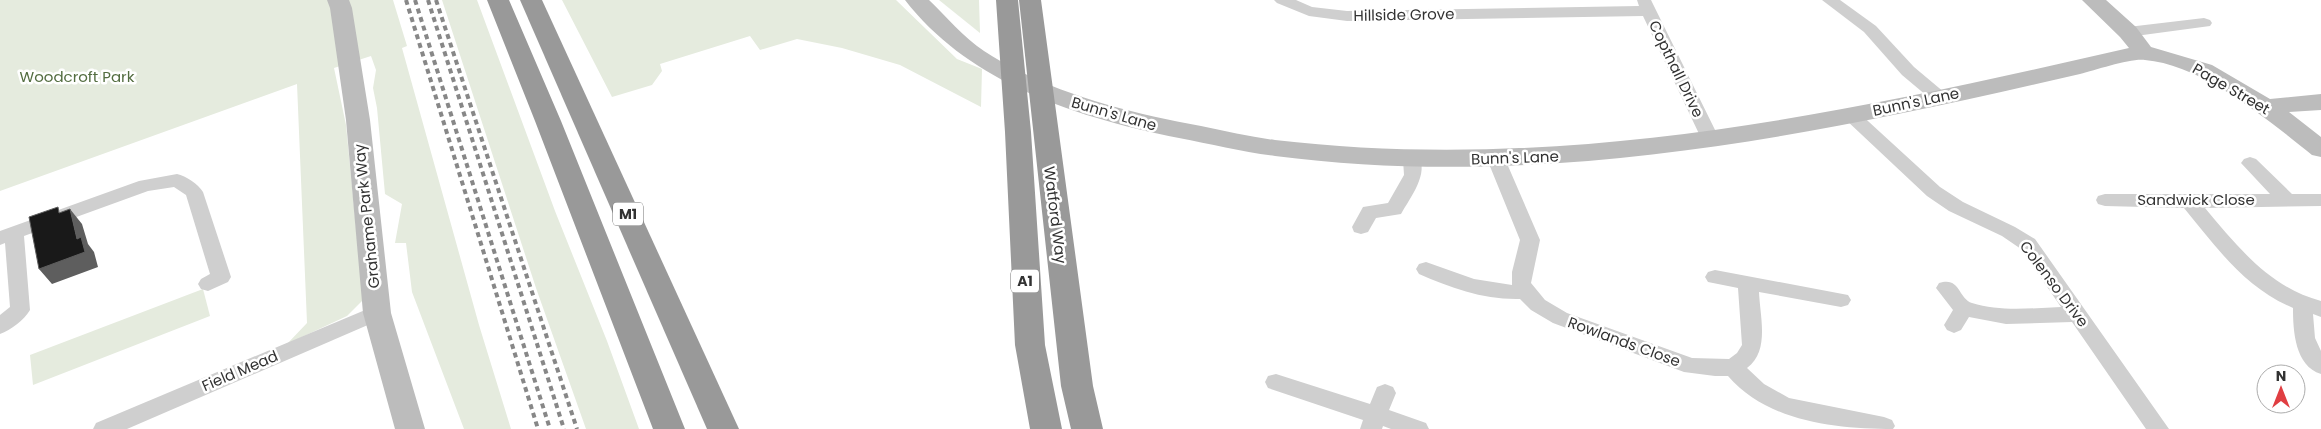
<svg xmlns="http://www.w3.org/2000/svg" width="2321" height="429" font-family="Poppins,sans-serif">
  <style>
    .green { fill: #e5ebde }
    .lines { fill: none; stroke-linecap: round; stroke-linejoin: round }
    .street { fill: #cfcfcf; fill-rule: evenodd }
    .secondary { fill: #bcbcbc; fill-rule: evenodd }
    .highway { fill: #999; fill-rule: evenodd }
    .rail { stroke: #878787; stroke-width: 4; stroke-dasharray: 5 4; stroke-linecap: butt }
    .shaded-wall { fill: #5e5e5e }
    .building { fill: #191919; stroke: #5e5e5e }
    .labels { text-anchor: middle; stroke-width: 5; stroke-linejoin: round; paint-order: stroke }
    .shield { fill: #fff; stroke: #707070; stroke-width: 1 }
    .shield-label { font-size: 14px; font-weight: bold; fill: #323232 }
    .street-label { font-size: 15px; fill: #323232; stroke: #fff }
    .park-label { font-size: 15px; fill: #536d40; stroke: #fff }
  </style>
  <rect width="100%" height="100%" fill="#fff"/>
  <!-- green -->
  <g class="green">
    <path d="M0,0h393l14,46 -5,2 77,277 32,104h-47l-52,-137 -6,-49h-11l7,-39 -17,-10 -8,-86 -4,-20 3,-18 -5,-14 -37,12 12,57 17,175 -16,16 -60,28 20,-21 -10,-239 -297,107z"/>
    <path d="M442,0h35l78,211 52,130 32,88h-53l-50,-141z"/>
    <path d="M562,0h334l61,59 25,10 -1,38 -81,-42 -58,-17 -45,-9 -37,11 -10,-14 -90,28 2,7 -10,14 -40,12z"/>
    <path d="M939,0h40l1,33z"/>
    <path d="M203,289l7,27 -177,69 -3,-30z"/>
  </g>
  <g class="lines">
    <!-- street -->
    <g class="street">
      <path d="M1274,0h22l16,7 35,4 292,-5 -2,-6h14l68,138 -3,4 -6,2 -6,-2 -3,-4 -58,-122 -296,5 -38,-5 -32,-13z"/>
      <path d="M1822,0h18l36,26 38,41 31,26 2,4 -2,4h-12l-31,-26 -38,-43z"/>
      <path d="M2204,18l6,2 2,3 -2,3 -82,11 -6,-2 -2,-3 2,-3 6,-2z"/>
      <path d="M1851,110l6,1 83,76 23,15 52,25 20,12 134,190h-23l-74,-107 -66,2 -37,-7 -8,13 -7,3 -7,-3 -3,-5 9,-15 -17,-22 3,-5c21,-7 19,15 33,20 28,9 60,5 89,4l-40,-58 -19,-13 -53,-25 -22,-15 -82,-77 -3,-4 3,-4z"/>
      <path d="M1412,153l6,2c12,18 -8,43 -17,59l-25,4 -8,14 -7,2 -7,-2 -2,-5 11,-20 25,-4 16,-28 -1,-16 3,-4z"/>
      <path d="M1496,153l6,2 3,4 35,81 -9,43 14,17 22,13 125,45 37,1 8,-6 5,-8 -4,-57 -30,-6 -3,-5 3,-5 7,-2 133,25 3,5 -3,5 -7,2 -82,-15c1,25 11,59 -12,76l17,16 25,14 95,19 8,3 3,6 -2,3c-57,0 -125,-7 -165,-53h-13l-31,-4 -131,-49 -22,-13 -11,-11c-36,1 -69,-11 -101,-25l-3,-5 3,-5 7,-2 48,17 38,6v-13l8,-32 -33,-81 3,-4z"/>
      <path d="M2250,157l6,2 36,35h29v12l-116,2c33,39 64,79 116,93v16l-8,-3 2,24 6,13v23c-26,-8 -28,-43 -28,-66 -48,-20 -77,-61 -109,-100l-79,-2 -7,-2 -2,-4 2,-4 7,-2h165l-29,-31 3,-4z"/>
      <path d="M177,174c9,2 21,10 26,18l28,85 -3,5 -20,9 -7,-2 -3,-5 3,-5 9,-5 -24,-79 -12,-8 -26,4 -124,45 6,74c-6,10 -19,20 -30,24v-19l10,-8 -5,-64 -5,2v-14l139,-50z"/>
      <path d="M377,305l7,3 3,5 -3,5 -257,111h-34l3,-6z"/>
      <path d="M1276,374l94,30 7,-17 8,-3 8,3 3,6 -7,17 37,13 3,6h-38l-8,-3 -1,3h-22l3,-9 -95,-32 -3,-6 3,-6z"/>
    </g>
    <!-- secondary -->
    <g class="secondary">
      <path d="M327,0h22l3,8 18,112 21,193 34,116h-30l-32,-116 -17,-193 -16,-112z"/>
      <path d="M905,0h24c18,17 34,37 55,51 65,42 142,61 217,75 25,5 49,11 74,14 291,34 571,-27 854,-92l-9,-11 -38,-37h24l30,27 15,20 61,18 58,34 51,-5v16l-32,2 32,25v20l-9,-2c-44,-35 -109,-90 -167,-95 -14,-2 -49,10 -65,14 -61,14 -121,28 -182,40 -205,42 -415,69 -623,42 -32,-4 -64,-12 -96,-18 -100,-20 -209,-54 -274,-138z"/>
    </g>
    <!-- highway -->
    <g class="highway">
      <path d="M487,0h22l52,121 124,308h-32l-118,-308z"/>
      <path d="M520,0h22l197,429h-32z"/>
      <path d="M996,0h22l13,132 14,213 17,84h-32l-15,-84 -10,-213z"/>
      <path d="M1019,0h22l52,386 10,43h-32l-10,-43z"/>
    </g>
    <!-- rail -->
    <g class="rail">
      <path d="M406,0l132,429"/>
      <path d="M415,0l135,429"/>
      <path d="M428,0l136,429"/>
      <path d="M436,0l141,429"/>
    </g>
  </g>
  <!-- shaded-wall -->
  <path class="shaded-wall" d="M70,209l12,15 6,20 6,8 4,15 -46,17 -13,-15 38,-30z"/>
  <!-- building -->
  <path class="building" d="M58,207l1,6 11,-4 7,30 4,-2 4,15 -46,17 -10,-52z"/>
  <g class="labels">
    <!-- shield labels -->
    <g class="shield">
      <rect x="613" y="202.5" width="30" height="23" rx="4"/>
      <rect x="1011" y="269.5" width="28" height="23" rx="4"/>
    </g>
    <g class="shield-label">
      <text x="628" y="219">M1</text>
      <text x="1025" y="286">A1</text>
    </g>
    <!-- street labels -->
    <g class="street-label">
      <text transform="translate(1404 15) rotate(-1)" y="5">Hillside Grove</text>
      <text transform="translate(1676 69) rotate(64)" y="5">Copthall Drive</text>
      <text transform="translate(2231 89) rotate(30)" y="5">Page Street</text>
      <text transform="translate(1916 102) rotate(-12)" y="5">Bunn's Lane</text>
      <text transform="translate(1114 114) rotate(16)" y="5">Bunn's Lane</text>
      <text transform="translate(1515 158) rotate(-2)" y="5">Bunn's Lane</text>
      <text x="2196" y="205">Sandwick Close</text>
      <text transform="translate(1055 215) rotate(83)" y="5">Watford Way</text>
      <text transform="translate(367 216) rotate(-96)" y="5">Grahame Park Way</text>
      <text transform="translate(2054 284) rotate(53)" y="5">Colenso Drive</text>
      <text transform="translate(1624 342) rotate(20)" y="5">Rowlands Close</text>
      <text transform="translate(240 371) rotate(-23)" y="5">Field Mead</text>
    </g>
    <!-- park labels -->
    <g class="park-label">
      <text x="77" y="82">Woodcroft Park</text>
    </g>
  </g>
  <!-- north arrow -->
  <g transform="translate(2281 389)"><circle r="24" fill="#ffffff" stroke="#adadad"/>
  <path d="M0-4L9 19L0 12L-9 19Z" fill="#e03e42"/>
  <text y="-8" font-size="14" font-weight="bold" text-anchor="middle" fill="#323232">N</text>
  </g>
</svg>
